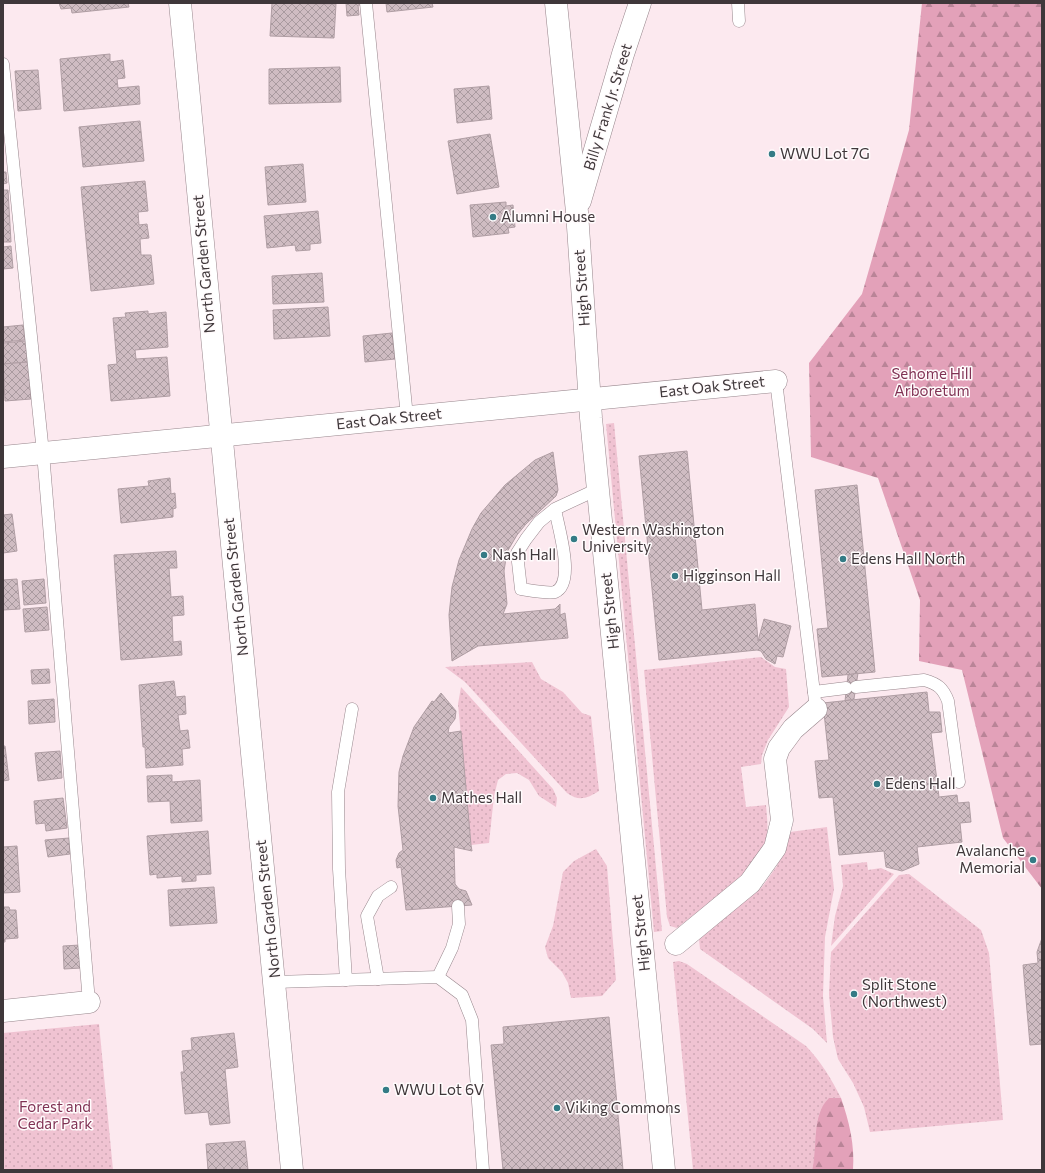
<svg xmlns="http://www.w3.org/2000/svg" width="1045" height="1173" font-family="Commissioner,sans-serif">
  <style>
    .grass { fill: url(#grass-dots) }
    .forest { fill: url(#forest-firs) }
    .building { fill: url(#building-cross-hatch); stroke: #b09ea4 }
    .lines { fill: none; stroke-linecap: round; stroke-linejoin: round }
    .lane-casing { stroke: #97868c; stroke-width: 13 }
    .street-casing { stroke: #97868c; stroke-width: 23 }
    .secondary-casing { stroke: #97868c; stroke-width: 23 }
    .lane { stroke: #fff; stroke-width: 12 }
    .street { stroke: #fff; stroke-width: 22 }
    .secondary { stroke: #fff; stroke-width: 22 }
    .poi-dot { fill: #347b85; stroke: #fffbfc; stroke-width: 1.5 }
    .labels { text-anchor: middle; stroke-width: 3; stroke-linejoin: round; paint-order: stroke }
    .street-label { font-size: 15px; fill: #3f373a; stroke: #fffbfc }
    .poi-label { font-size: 15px; fill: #3f373a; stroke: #fffbfc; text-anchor: start }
    .park-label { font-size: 15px; fill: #803254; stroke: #fffbfc }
  </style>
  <defs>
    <pattern id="grass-dots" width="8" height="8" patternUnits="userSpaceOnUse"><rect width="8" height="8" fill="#f0c3d2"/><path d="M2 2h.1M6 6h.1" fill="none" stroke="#cfa8b5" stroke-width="1.8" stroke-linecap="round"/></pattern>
    <pattern id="forest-firs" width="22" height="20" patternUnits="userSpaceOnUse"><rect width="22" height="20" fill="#e3a1b9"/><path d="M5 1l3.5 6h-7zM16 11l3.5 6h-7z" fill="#b98497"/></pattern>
    <pattern id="building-cross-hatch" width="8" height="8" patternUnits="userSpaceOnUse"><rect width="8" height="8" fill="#cfbcc2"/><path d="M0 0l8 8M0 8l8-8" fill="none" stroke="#a99a9f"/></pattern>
  </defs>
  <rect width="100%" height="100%" fill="#fce9ef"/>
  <!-- grass -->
  <g class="grass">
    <path d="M614,423l48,508 -8,1 -48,-508z"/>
    <path d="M761,657l14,10 11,2 3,38 -21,33 -6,15 -1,9 -20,3 5,40 20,-2c1,15 4,29 -3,43 -15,29 -60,59 -86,80l-7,-2 -3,-9 -23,-247z"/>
    <path d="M532,662l9,17 22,13 19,21 9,3 8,75c-11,7 -20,11 -32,2l-102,-111 -20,-15z"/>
    <path d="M461,687l92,102 4,9 -1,9 -17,-11 -10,-16 -12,-7 -11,1 -8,6 -4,16 -5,47 -18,2 -13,-141z"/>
    <path d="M827,827l7,62 -9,48 -1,29 -1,30 4,47 -14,-14 -113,-80 -1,-10 63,-52 15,-21 13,-34z"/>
    <path d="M596,849l11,17 9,114 -14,16 -31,2 -3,-15 -6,-11 -14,-14 -3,-11 8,-21 10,-54 11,-11z"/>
    <path d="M867,862l1,8 13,-2 13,6 -63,72 4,-30 8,-30 -2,-21z"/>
    <path d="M909,874l72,56 8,23 14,167 -133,12 -6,-25 -11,-24 -15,-24 -5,-22 -4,-43 2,-42 68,-77z"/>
    <path d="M679,961l8,3 119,82c15,16 25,32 35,52h-12l-17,72h-119l-20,-208z"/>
    <path d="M99,1024l14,146h-110v-137z"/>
  </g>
  <!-- forest -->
  <g class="forest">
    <path d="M922,3h120v886l-39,-51 -41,-168 -43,-9 1,-61 -42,-122 -67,-21 -2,-94 53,-69 47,-164z"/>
    <path d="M829,1098h12c8,23 14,47 12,72h-41c6,-21 -1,-55 17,-72z"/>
  </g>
  <!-- building -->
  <g class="building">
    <path d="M59,3h69l1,4 -57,6 -1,-5 -10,1z"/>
    <path d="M272,3l64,1 -2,34 -64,-2z"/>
    <path d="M346,3h17v2h-5l1,10 -12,1z"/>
    <path d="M386,3h46l1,4 -46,5z"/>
    <path d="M110,54v8l13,-2 2,18 -8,1 1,9 21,-2 1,18 -76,7 -4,-52z"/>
    <path d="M340,67l1,35 -72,2v-35z"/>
    <path d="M38,70l3,39 -23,2 -3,-40z"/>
    <path d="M489,86l3,33 -35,4 -3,-34z"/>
    <path d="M140,121l4,40 -61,6 -4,-40z"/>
    <path d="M490,134l9,53 -42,7 -9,-53z"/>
    <path d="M303,164l3,38 -38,3 -3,-38z"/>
    <path d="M3,172h3l1,11 -4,1z"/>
    <path d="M145,181l3,30 -10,1 1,13 8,-1 2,14 -9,1 1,16h10l3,29 -63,7 -10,-104z"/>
    <path d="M3,190h5l3,52h-8z"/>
    <path d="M506,202v4l7,-1 2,22 -7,1 1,5 -36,4 -3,-32z"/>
    <path d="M318,211l3,32 -11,1v6l-14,1 -1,-6 -28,3 -3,-32z"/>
    <path d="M11,246l2,22 -10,1v-22z"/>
    <path d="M322,273l2,29 -51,2 -1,-28z"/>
    <path d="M328,307l2,29 -56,3 -1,-29z"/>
    <path d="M148,311v3l18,-2 2,35 -33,3 1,9 31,-2 3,39 -59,5 -3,-36 9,-1 -4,-46 13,-1 -1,-4z"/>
    <path d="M23,325l2,15 -22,2v-15z"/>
    <path d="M392,333l3,26 -30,3 -2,-26z"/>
    <path d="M26,341l1,21 -24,2v-21z"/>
    <path d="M28,362l3,37 -26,2 -2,-37z"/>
    <path d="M687,451l15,159 53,-6 3,37 6,-22 27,7 -8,31 -6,-1 -2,8 -9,-5 -5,-8 -4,-1 -98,10 -20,-204z"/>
    <path d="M553,452l5,38 -2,6 -30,28 -9,11 -10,17 -3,19 3,33 -4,10 52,-5 5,-5v11l5,-2 3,25 -90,8 -26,15 -3,-46 3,-28 7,-27 13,-31 9,-16 24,-28 30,-25z"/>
    <path d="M170,478l1,16 4,-1 1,15 -3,1v8l-52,6 -3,-34 31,-3 -1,-5z"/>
    <path d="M857,485l18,187 -53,5 -5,-48 11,-1 -13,-138z"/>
    <path d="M12,514l5,37 -14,2v-38z"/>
    <path d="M176,551l1,17h-8l2,29 12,-1 1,19 -12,1 1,26 8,-1 1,14 -61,5 -7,-105z"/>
    <path d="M17,579l3,30 -17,1v-30z"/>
    <path d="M44,579l2,24 -22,2 -2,-24z"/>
    <path d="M47,607l2,23 -24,2 -2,-23z"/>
    <path d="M49,669l1,14 -18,1 -1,-14z"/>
    <path d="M858,673l-4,26 -9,2 3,-26z"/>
    <path d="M174,681l2,16 9,-1 1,18 -8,1 2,16 8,-1 2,18 -8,1 1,16 -37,3 -1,-21h-2l-4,-62z"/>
    <path d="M927,692l2,20h11l2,20 -11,1 8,64 18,-2 1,8 11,-1 2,20 -11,1 2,19 -45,5 2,17 -17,7 -16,-4 -2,-16 -45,4 -6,-58 -14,1 -4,-37 14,-1 -6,-57z"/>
    <path d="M441,693l15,18 -1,8 -6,8 -1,6 13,-2 10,114 1,6 -18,-4 1,37 4,5 7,2 6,14 -66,5 -5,-43 -4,1 -1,-8 3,-7 4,-3 -5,-44 1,-34 4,-16 11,-29 18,-26 2,1z"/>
    <path d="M54,699l1,23 -26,2 -1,-23z"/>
    <path d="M3,746h2l4,34 -6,1z"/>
    <path d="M60,751l2,27 -24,3 -3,-28z"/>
    <path d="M172,775v7l28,-2 2,41 -31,2 -1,-22 -22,1 -1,-26z"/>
    <path d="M63,798l4,30 -21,3 -1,-8 -9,1 -2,-23z"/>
    <path d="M208,831l3,43 -15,1v6l-14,1v-6l-25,2v-4l-7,1 -3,-39z"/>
    <path d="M69,838l1,16 -22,3 -3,-17z"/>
    <path d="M17,846l3,46 -17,1v-46z"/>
    <path d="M214,887l3,36 -47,3 -2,-36z"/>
    <path d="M3,907h6l1,3h6l2,28 -13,1v3h-2z"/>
    <path d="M1042,938v106l-12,1 -7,-80 15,-2 -1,-11z"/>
    <path d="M80,945l1,23 -17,1 -1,-23z"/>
    <path d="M609,1017l14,153h-120l-12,-125 13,-1 -1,-17z"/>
    <path d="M234,1033l4,34 -13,2 5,54 -20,2 -2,-13 -23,2 -4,-42h3l-2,-21 10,-1 -1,-12z"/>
    <path d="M245,1141l3,29h-40l-2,-26z"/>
  </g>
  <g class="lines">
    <!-- lane casing -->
    <g class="lane-casing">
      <g id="lane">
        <path d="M366,3l41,414"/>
        <path d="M738,3l1,18"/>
        <path d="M3,64l40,389 46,549"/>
        <path d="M776,381l40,328"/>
        <path d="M555,509c3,18 21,74 0,83 -6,2 -27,-2 -34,-3l-4,-36 9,-14 13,-17 16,-13 43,-20"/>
        <path d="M856,687l68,-7c14,4 19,8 24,21l11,81"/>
        <path d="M814,692l32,-4"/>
        <path d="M438,977l14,-29 7,-24 -1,-18"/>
        <path d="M378,979l-11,-63 11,-20 13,-9"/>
        <path d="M346,980l-7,-111 -1,-77 14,-83"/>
        <path d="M275,982l163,-5 24,18 10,25 11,150"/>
      </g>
    </g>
    <!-- street casing -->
    <g class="street-casing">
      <g id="street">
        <path d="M556,3l21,209 14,206 73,752"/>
        <path d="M580,201l43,-147 17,-51"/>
        <path d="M3,457l773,-76"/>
        <path d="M676,944l74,-61 25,-35 7,-28 -7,-61 4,-11 14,-19 23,-20"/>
        <path d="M3,1011l86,-9"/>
      </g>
    </g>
    <!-- secondary casing -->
    <g class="secondary-casing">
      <path id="secondary" d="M180,3l112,1167"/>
    </g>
    <!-- lane -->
    <use href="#lane" class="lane"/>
    <!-- street -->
    <use href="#street" class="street"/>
    <!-- secondary -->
    <use href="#secondary" class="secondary"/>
  </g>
  <!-- markers -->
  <g class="poi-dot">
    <circle cx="772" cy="154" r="4"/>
    <circle cx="493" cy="217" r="4"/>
    <circle cx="574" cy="539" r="4"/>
    <circle cx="484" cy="555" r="4"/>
    <circle cx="843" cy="559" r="4"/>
    <circle cx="675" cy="576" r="4"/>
    <circle cx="877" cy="784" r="4"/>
    <circle cx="433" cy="798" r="4"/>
    <circle cx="1033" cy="860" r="4"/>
    <circle cx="854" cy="994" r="4"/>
    <circle cx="386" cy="1090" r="4"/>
    <circle cx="557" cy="1108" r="4"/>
  </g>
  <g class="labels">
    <!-- street labels -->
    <g class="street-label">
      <text transform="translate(608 107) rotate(-73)" y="5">Billy Frank Jr. Street</text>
      <text transform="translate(204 264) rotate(-95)" y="5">North Garden Street</text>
      <text transform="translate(582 288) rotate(-94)" y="5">High Street</text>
      <text transform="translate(712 387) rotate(-6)" y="5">East Oak Street</text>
      <text transform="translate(389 419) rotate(-6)" y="5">East Oak Street</text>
      <text transform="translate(236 587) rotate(-96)" y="5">North Garden Street</text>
      <text transform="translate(610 611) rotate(-96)" y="5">High Street</text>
      <text transform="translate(268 909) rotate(-96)" y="5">North Garden Street</text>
      <text transform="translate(641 933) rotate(-96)" y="5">High Street</text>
    </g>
    <!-- poi labels -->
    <g class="poi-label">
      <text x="780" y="159">WWU Lot 7G</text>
      <text x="501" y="222">Alumni House</text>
      <text x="582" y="535">Western Washington<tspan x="582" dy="17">University</tspan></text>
      <text x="492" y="560">Nash Hall</text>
      <text x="851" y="564">Edens Hall North</text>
      <text x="683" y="581">Higginson Hall</text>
      <text x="885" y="789">Edens Hall</text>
      <text x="441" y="803">Mathes Hall</text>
      <text x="1025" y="856" text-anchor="end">Avalanche<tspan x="1025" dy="17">Memorial</tspan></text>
      <text x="862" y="990">Split Stone<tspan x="862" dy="17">(Northwest)</tspan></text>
      <text x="394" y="1095">WWU Lot 6V</text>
      <text x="565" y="1113">Viking Commons</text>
    </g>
    <!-- park labels -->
    <g class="park-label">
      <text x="932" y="379">Sehome Hill<tspan x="932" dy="17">Arboretum</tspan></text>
      <text x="55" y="1112">Forest and<tspan x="55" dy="17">Cedar Park</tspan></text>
    </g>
  </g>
  <!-- border -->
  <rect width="1045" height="1173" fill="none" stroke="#3f373a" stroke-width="8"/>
</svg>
